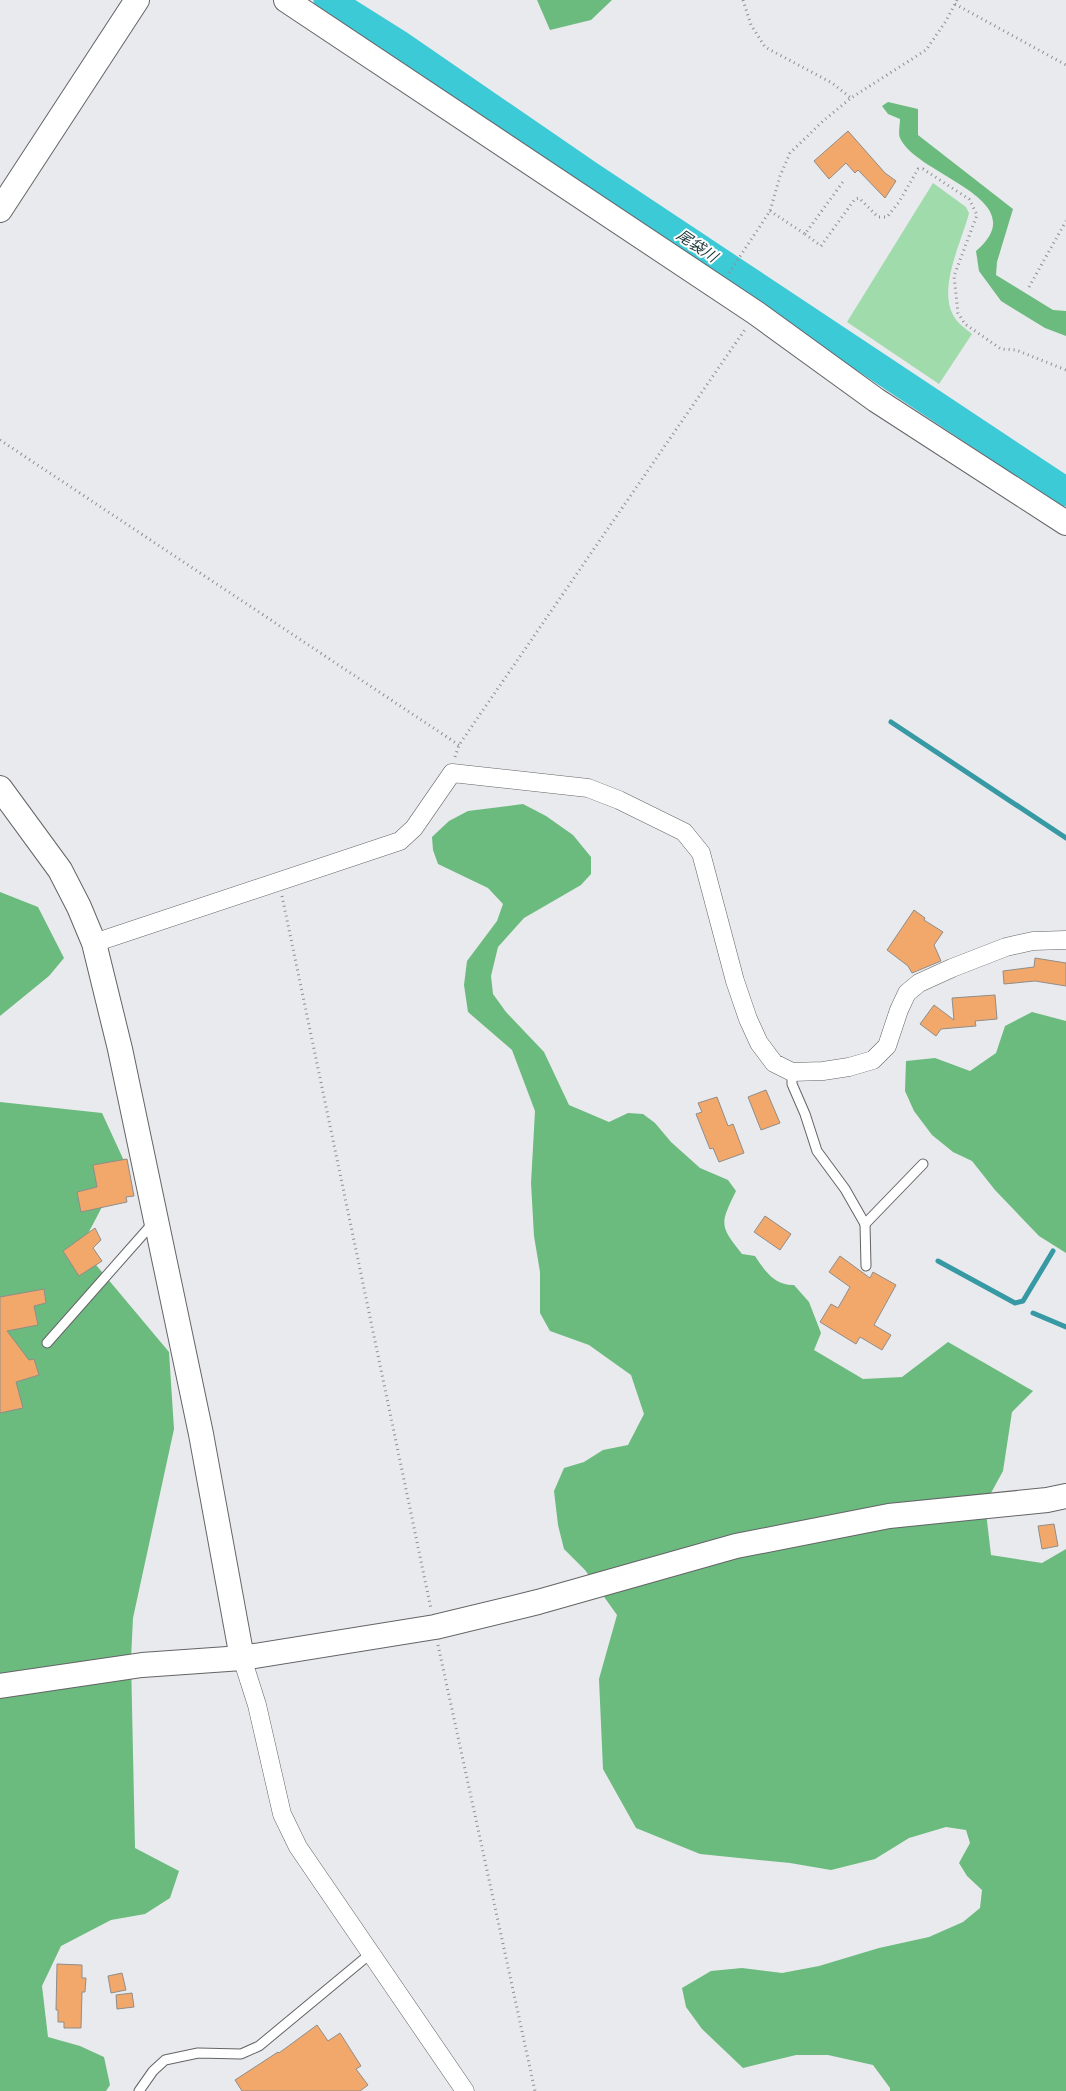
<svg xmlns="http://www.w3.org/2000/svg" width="1066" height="2091" font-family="'Noto Sans','Noto Sans JP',sans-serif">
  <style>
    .green { fill: #a0dbac }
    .forest { fill: #6bba7e }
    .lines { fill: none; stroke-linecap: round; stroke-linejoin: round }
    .stream { stroke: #3699a3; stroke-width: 5 }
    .river { stroke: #3ccad7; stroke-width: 29 }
    .building { fill: #f2a86b; stroke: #908d8a }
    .lane-casing { stroke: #646467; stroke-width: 11 }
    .street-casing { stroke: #646467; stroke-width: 19 }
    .secondary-casing { stroke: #646467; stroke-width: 26 }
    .path { stroke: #8f8f91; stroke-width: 3; stroke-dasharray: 1 4; stroke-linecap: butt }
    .lane { stroke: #fff; stroke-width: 9 }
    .street { stroke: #fff; stroke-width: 18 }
    .secondary { stroke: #fff; stroke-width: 24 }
    .labels { text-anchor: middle; stroke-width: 4; stroke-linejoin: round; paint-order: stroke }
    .water-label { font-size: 15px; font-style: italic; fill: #21393b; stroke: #fff }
  </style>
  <rect width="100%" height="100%" fill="#e9eaed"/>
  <!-- green -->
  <path class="green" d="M933,183l33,24 3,6c-7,28 -31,74 -16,102 4,8 12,13 19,19l-33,50 -92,-62z"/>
  <!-- forest -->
  <g class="forest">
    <path d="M537,0h75l-21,20 -41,10z"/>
    <path d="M888,102l30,7v26l95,74 -16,53 -1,13 57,35 13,1v25l-21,-8 -44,-27 -22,-30 -3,-20c61,-52 -59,-75 -76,-113 -2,-5 0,-13 0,-19l-12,-5 -6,-8z"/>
    <path d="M523,804l23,12 27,19 18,22v17l-10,11 -57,33 -26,29 -7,29 2,18 13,18 38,40 25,53 40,17 19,-9 15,1 12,9 16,19 29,26 28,12 8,11c-16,33 -17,34 6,63l13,2c9,14 20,30 39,29l15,17 12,31 -7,17 49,29 39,-2 46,-35 85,49 -21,21 -9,59 -18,33 6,51 51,8 24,-14v542h-176v-3l-17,-23 -45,-10h-32l-53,13 -41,-39 -16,-22 -4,-19 29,-17 31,-3 40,5 37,-7 60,-18 50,-11 34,-15 17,-14 2,-18 -15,-14 -8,-13 11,-20 -4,-13 -20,-3 -37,11 -34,21 -44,11 -41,-7 -90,-9 -64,-26 -33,-59 -4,-90 18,-64 -32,-45 -21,-21 -6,-24 -4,-34 10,-23 20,-6 19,-12 25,-5 16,-31 -13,-39 -42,-30 -39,-14 -10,-18v-41l-6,-36 -3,-53 4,-72 -23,-61 -44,-38 -4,-27 3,-24 30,-40 6,-17 -15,-16 -50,-24 -5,-14 -1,-13 17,-16 19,-10z"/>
    <path d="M0,892l38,15 26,51 -15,18 -49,40z"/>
    <path d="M1032,1012l34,9v232l-27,-17 -44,-46 -23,-29 -19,-9 -21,-17 -18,-24 -9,-20 1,-30 29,-3 35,13 26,-18 9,-27z"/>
    <path d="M0,1102l102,11 23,50 -44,84 88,105 5,77 -41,189 -2,41 4,189 44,23 -9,27 -25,16 -34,6 -50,26 -19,40 6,51 32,9 24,11 6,28 -4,6h-106z"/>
  </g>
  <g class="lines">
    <!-- stream -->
    <g class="stream">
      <path d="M891,722l175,116"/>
      <path d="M938,1261l77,42 8,-2 30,-50"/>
      <path d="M1033,1313l33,14"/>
    </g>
    <!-- river -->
    <path class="river" d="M328,0l70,44 192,132 476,316"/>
  </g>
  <!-- building -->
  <g class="building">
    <path d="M848,131l37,42 11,8 -11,17 -27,-28 -3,3 -9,-10 -17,16 -15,-18z"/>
    <path d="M914,910l11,8 -1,2 19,12 -9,13 7,16 -29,12 -4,-7 -21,-16z"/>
    <path d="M1035,958l31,5v23l-31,-5 -31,3 -1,-13 31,-4z"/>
    <path d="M995,995l2,24 -22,2 1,5 -35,3 -5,7 -16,-12 14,-19 20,15 -2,-22z"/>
    <path d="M766,1090l14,33 -19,7 -13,-33z"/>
    <path d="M717,1097l11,29 5,-2 11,29 -25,9 -6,-14 -3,1 -14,-35 6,-2 -4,-9z"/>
    <path d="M127,1159l7,37 -8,1 1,5 -46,10 -4,-20 20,-5 -4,-22z"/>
    <path d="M765,1216l26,18 -11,16 -26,-18z"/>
    <path d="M95,1228l6,12 -8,8 9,13 -23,15 -16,-25z"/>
    <path d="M840,1256l30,22 3,-6 23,13 -22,40 17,10 -9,15 -22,-13 -4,7 -36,-22 11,-18 7,4 12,-21 -21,-15z"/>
    <path d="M44,1289l2,14 -12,3 4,19 -31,6 22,29 5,-1 5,16 -23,7 7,26 -23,5v-116z"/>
    <path d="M1054,1524l4,22 -16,3 -4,-23z"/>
    <path d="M57,1964l25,1v13h4l-1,14h-3l-1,36h-17v-6h-6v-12h-2z"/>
    <path d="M122,1973l4,17 -15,3 -3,-17z"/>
    <path d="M132,1993l2,14 -17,2 -1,-14z"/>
    <path d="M317,2025l11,16 12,-8 21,33 -5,3 12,16 -8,6h-118l-7,-11 43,-28 1,1z"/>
  </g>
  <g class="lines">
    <!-- lane casing -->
    <g class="lane-casing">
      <g id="lane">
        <path d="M792,1072v12l13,30 12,37 28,38 20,35 58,-60"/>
        <path d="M865,1224l1,42"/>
        <path d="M47,1343l106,-120"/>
        <path d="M139,2091l14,-20 12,-11 33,-7 43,1 18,-8 111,-92"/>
      </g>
    </g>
    <!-- street casing -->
    <g class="street-casing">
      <g id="street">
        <path d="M94,943l306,-102 14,-13 38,-55 136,15 31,12 65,32 17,21 34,128 13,38 11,24 15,20 18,9 31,-1 26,-4 24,-7 14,-14 12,-36 8,-17 12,-10 33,-15 54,-21 27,-6 33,-1"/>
        <path d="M242,1658l15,47 25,109 16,33 167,244"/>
      </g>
    </g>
    <!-- secondary casing -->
    <g class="secondary-casing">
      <g id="secondary">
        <path d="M286,0l470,313 120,87 190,123"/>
        <path d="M0,210l137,-210"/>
        <path d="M0,788l60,82 19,37 15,36 26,106 81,385 41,224"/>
        <path d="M0,1686l142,-21 100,-7 193,-31 103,-25 198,-56 153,-30 158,-16 19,-4"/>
      </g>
    </g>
    <!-- path -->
    <g class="path">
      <path d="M743,0l8,25 14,22 67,36 19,15"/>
      <path d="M955,4l111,61"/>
      <path d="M770,211l35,23 40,-55"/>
      <path d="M805,234l16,12 34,-47 4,-1 19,19h9l12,-15 19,-33h5l46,30 8,16 -23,61 4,37 7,11 36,25 15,1 50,20"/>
      <path d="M729,273l41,-62 10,-35 10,-23 33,-32 28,-23 75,-48 20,-29 11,-21"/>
      <path d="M1029,287l37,-66"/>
      <path d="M0,440l459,305"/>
      <path d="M455,757l4,-12 287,-417"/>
      <path d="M282,896l149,713"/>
      <path d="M438,1645l97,446"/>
    </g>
    <!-- lane -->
    <use href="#lane" class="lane"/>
    <!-- street -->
    <use href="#street" class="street"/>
    <!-- secondary -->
    <use href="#secondary" class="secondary"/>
  </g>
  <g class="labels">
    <!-- water labels -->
    <g class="water-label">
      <text transform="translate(697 246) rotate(34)" y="5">尾袋川</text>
    </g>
  </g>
</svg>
